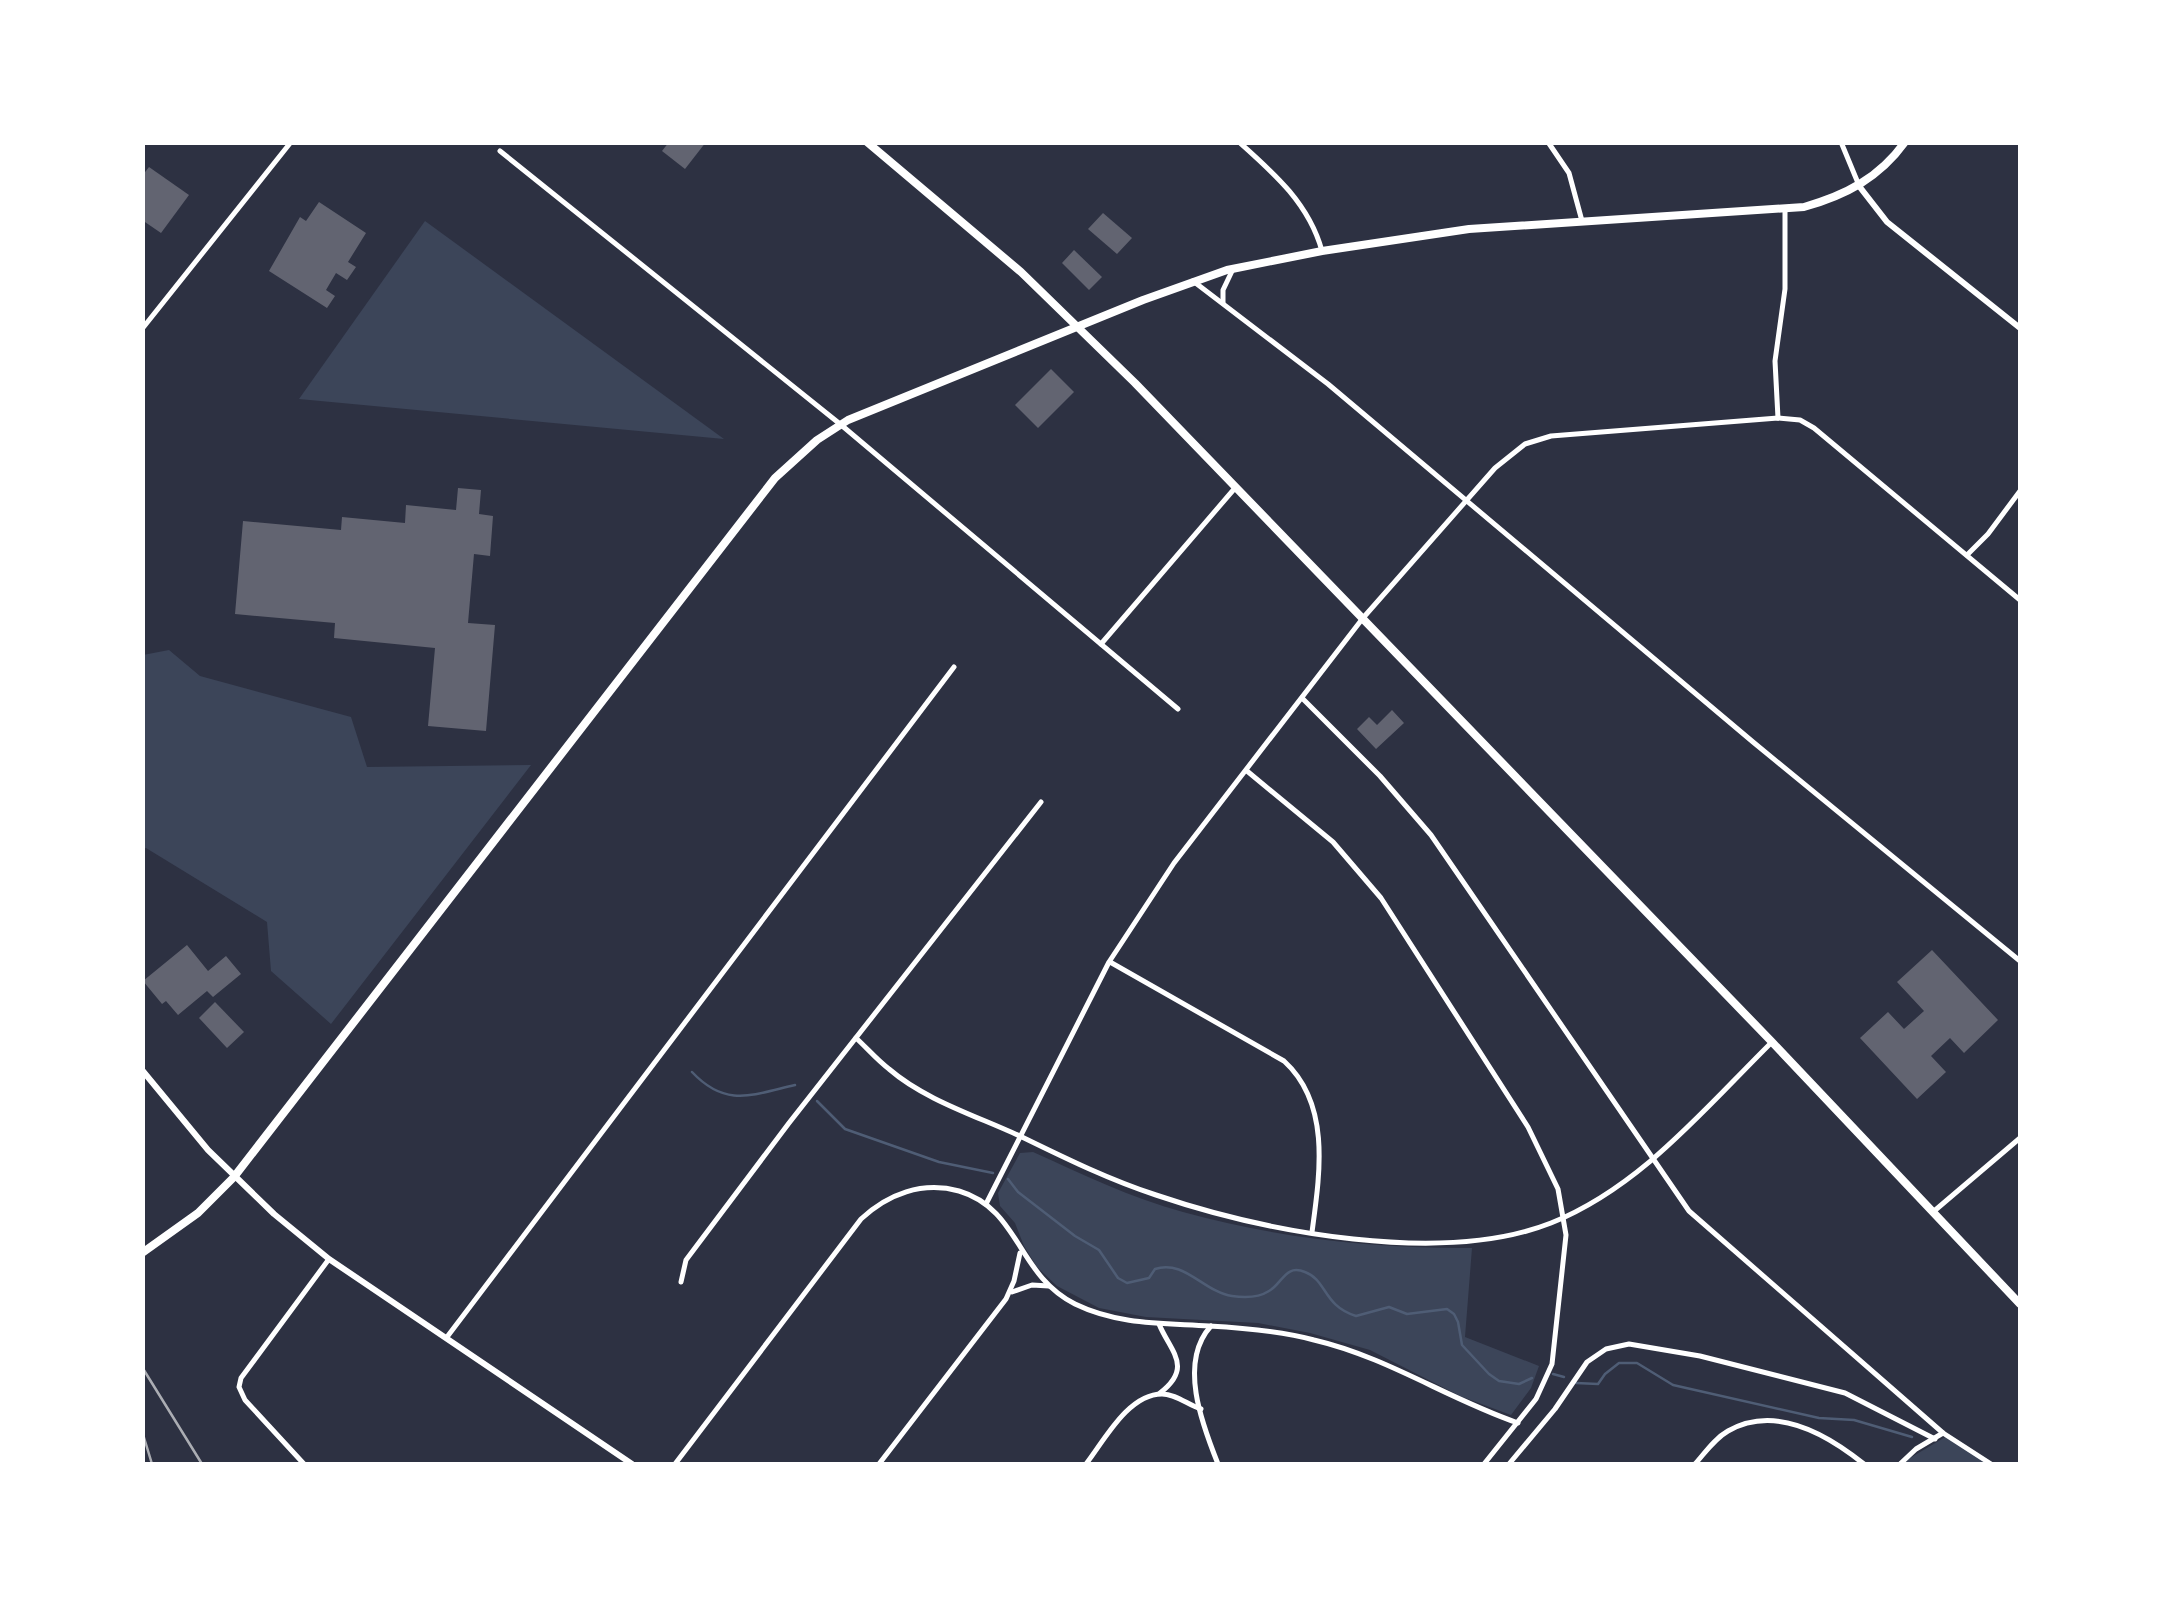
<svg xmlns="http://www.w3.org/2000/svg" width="2163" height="1607" font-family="'Open Sans',sans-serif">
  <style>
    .green { fill: #3c4559 }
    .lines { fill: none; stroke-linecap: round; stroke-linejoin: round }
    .stream { stroke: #4f5d75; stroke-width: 2.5 }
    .building { fill: #626471 }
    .minor { stroke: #fff; stroke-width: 5 }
    .tertiary { stroke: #fff; stroke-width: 6 }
    .secondary { stroke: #fff; stroke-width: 8 }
    .primary { stroke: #fff; stroke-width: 8 }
    .rail { stroke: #abadb3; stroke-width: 2.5 }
  </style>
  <rect width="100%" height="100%" fill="#2d3142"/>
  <!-- green -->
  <g class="green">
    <path d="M425,221l299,218 -425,-40z"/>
    <path d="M169,650l31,26 151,41 16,50 164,-2 -200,259 -60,-53 -4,-49 -121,-74 -3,1v-194z"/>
    <path d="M1033,1152c49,22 98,46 150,60 93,26 193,37 289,36l-7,89 74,29 -8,22 -20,27 -51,-19 -90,-46 -60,-17 -52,-10 -112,-6 -47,-9 -42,-22 -20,-19 -13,-21 -9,-23 -15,-17 -2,-13 22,-40z"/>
    <path d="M1947,1436l42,28h-89z"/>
  </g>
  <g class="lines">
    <!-- stream -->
    <g class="stream">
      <path d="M692,1072c34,36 60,23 103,13"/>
      <path d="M817,1101l28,28 94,33 54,11"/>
      <path d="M1008,1179l10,13 57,44 24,14 19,28 9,5 22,-5 6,-9c29,-10 49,23 77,27 13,2 26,2 37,-5 14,-8 16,-27 36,-19 22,8 18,34 51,44l33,-9 18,7 40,-5 7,5 4,8 4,23 27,29 10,7 20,3 13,-6"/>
      <path d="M1553,1374l11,3"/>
      <path d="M1576,1383l22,1 7,-10 14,-11h18l36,22 146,33 35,2 58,17"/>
    </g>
  </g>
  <!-- building -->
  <g class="building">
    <path d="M669,142h37l-21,27 -23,-18z"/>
    <path d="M149,167l40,28 -28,38 -19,-13v-44z"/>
    <path d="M319,202l47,31 -18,29 8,5 -9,13 -11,-7 -10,17 9,6 -8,12 -58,-37 31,-54 6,4z"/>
    <path d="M1103,213l29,25 -15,16 -29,-25z"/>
    <path d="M1074,250l28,27 -13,13 -27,-27z"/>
    <path d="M1051,369l23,23 -36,36 -23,-23z"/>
    <path d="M458,488l23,2 -2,24 14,2 -3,40 -16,-2 -6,69 27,2 -9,106 -58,-5 7,-78 -101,-10 1,-15 -100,-9 8,-93 98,9 1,-13 63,6 1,-18 50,5z"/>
    <path d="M1392,710l12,13 -28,26 -19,-20 12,-12 8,8z"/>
    <path d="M187,945l21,26 18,-15 15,18 -28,23 -6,-6 -29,24 -12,-14 -4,3 -19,-23z"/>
    <path d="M1932,950l66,70 -34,33 -14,-15 -19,18 15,16 -29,27 -57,-61 28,-26 16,17 20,-18 -27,-29z"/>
    <path d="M215,1002l29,30 -17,16 -28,-30z"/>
  </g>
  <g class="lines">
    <!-- minor -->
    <g class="minor">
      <path d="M1239,142c36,32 70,62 83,109"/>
      <path d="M1548,142l21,31 13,48"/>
      <path d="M1841,142l17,41"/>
      <path d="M500,151l340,273 338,285"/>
      <path d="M1193,281l135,103 425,358 267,219"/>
      <path d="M1223,303v-13l10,-21"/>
      <path d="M142,329l149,-187"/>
      <path d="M1778,418l-3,-57 10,-72v-79"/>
      <path d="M1967,555l21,-21 32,-43"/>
      <path d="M1101,644l134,-156"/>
      <path d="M1302,698l78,78 51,59 258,376 254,222 48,31"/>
      <path d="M1247,771l86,71 48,56 147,229 30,62 8,46 -14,129 -16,35 -52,65"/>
      <path d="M1110,962l174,99c47,43 36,112 28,171"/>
      <path d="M856,1038c11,10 21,22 33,31 37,32 91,48 135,69 43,21 86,42 132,57 109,37 286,71 395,28 90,-36 154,-115 221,-181"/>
      <path d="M986,1204l123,-242 65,-99 189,-245 132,-150 30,-24 26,-8 227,-18 22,2 14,8 206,172"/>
      <path d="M1933,1212l87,-74"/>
      <path d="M681,1282l5,-22 103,-137 252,-321"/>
      <path d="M1012,1292l20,-7 17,1"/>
      <path d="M1159,1324c11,27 35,43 1,69"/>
      <path d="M1211,1326c-33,36 -9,98 7,138"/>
      <path d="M447,1337l507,-670"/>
      <path d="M304,1464l-59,-64 -6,-13 2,-9 88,-119"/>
      <path d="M675,1464l186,-245c27,-25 61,-38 98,-28 61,18 58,84 116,113 43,21 88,19 134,22 36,2 71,5 105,14 73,17 134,59 204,83"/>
      <path d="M879,1464l127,-165 8,-18 6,-28"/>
      <path d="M1086,1464c18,-23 42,-70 76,-70 14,0 26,11 39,15"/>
      <path d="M1509,1464l46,-55 32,-47 19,-13 23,-5 71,12 145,37 90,46"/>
      <path d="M1695,1464c10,-11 19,-25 33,-33 47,-27 100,4 136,33"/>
      <path d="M1900,1464l16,-15 27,-16"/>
    </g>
    <!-- tertiary -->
    <g class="tertiary">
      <path d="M1859,186l28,36 133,106"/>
      <path d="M142,1070l66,80 66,64 55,45 303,205"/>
    </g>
    <!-- secondary -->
    <path class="secondary" d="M142,1253l56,-40 36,-36 541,-699 42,-38 31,-20 295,-120 84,-30 95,-19 147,-22 335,-22c42,-12 75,-29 101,-65"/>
    <!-- primary -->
    <path class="primary" d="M867,142l154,130 114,111 637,659 248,262"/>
    <!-- rail -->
    <g class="rail">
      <path d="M142,1367l60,97"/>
      <path d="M142,1431l10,33"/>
    </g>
  </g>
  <!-- border -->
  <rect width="2163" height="1607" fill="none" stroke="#ffffff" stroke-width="290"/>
</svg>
